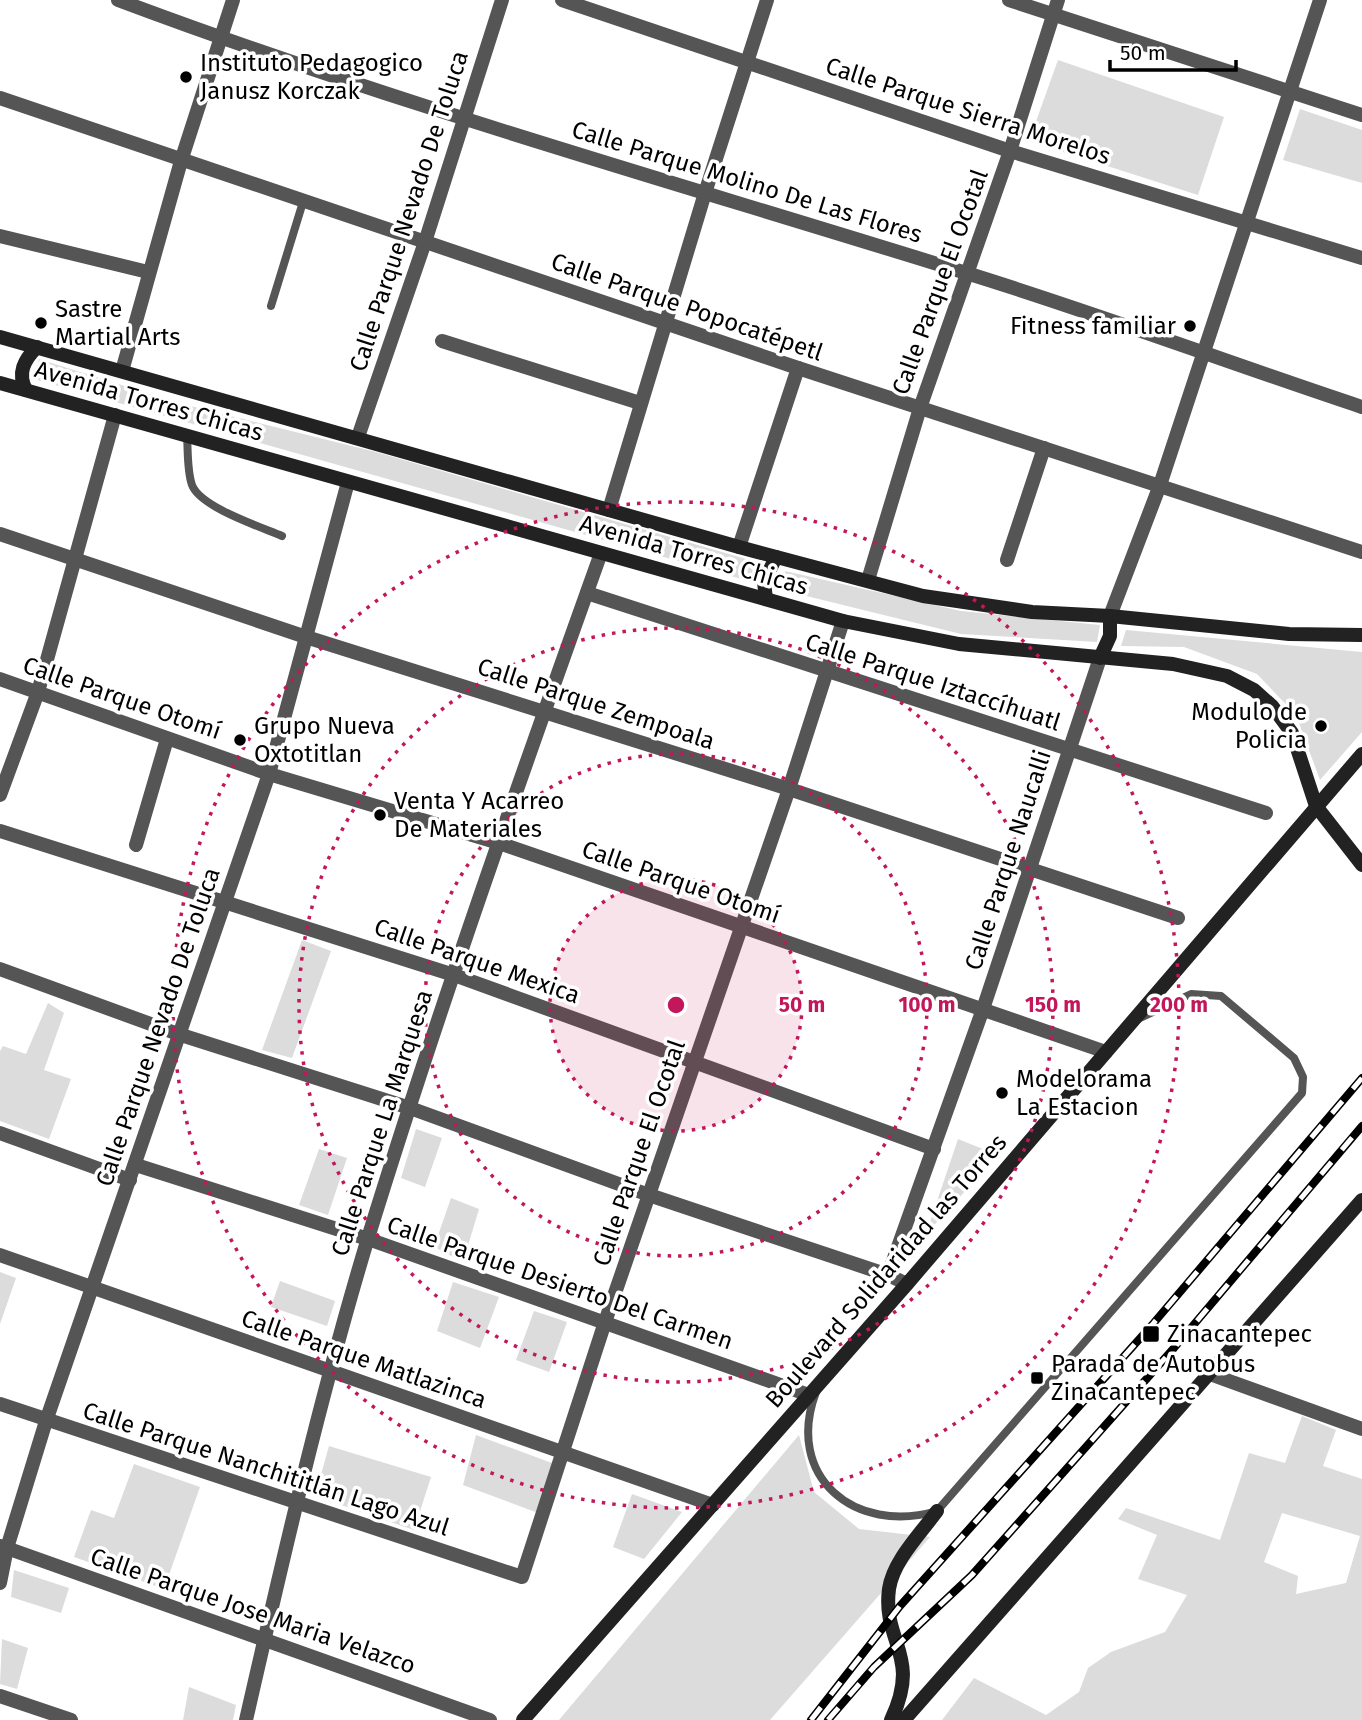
<svg xmlns="http://www.w3.org/2000/svg" width="1362" height="1720" font-family="'Fira Sans',sans-serif">
  <style>
    .green { fill: #dcdcdc; fill-rule: evenodd }
    .lines { fill: none; stroke-linecap: round; stroke-linejoin: round }
    .lane { stroke: #555; stroke-width: 8 }
    .street { stroke: #555; stroke-width: 14 }
    .secondary { stroke: #222; stroke-width: 14 }
    .rail-casing { stroke: #000; stroke-width: 8 }
    .rail { stroke: #fff; stroke-width: 5; stroke-dasharray: 16; stroke-linecap: butt }
    .ring { fill: none; stroke: #c2185b; stroke-width: 3.5; stroke-dasharray: 3.5 7 }
    .poi-dot { fill: #000; stroke: #fff; stroke-width: 2.5 }
    .labels { text-anchor: middle; stroke-width: 7; stroke-linejoin: round; paint-order: stroke }
    .poi-label { font-size: 24px; fill: #000; stroke: #fff; text-anchor: start }
    .street-label { font-size: 24px; fill: #000; stroke: #fff }
    .centre { fill: #c2185b; stroke: #fff; stroke-width: 3.5 }
    .ring-label { font-size: 21px; text-anchor: middle; font-weight: bold; fill: #c2185b; stroke: #fff; stroke-width: 7; stroke-linejoin: round; paint-order: stroke }
  </style>
  <rect width="100%" height="100%" fill="#fff"/>
  <!-- green -->
  <g class="green">
    <path d="M1058,60l166,57 -26,78 -169,-54z"/>
    <path d="M1300,109l62,21v53l-79,-23z"/>
    <path d="M39,359l139,44 198,49 384,111 -4,20 -722,-204z"/>
    <path d="M785,571l176,40 139,14 -3,17 -136,-8 -175,-43z"/>
    <path d="M1126,630l236,22v80l-42,48 -24,-65 -39,-41 -73,-27 -63,-1z"/>
    <path d="M302,940l29,11 -39,107 -30,-8z"/>
    <path d="M48,1003l16,10 -20,57 27,9 -22,60 -49,-18v-70l3,-5 23,8z"/>
    <path d="M416,1129l26,9 -17,49 -24,-9z"/>
    <path d="M958,1139l40,16 -72,79z"/>
    <path d="M319,1149l28,9 -19,57 -29,-10z"/>
    <path d="M451,1198l28,11 -16,53 -29,-15z"/>
    <path d="M0,1272l16,6 -16,46z"/>
    <path d="M280,1281l55,20 -8,25 -56,-19z"/>
    <path d="M453,1282l46,15 -19,51 -43,-17z"/>
    <path d="M534,1311l33,11 -18,50 -33,-12z"/>
    <path d="M1302,1416l34,14 -13,36 39,13v241h-420l32,-42 72,37 33,-23 9,-24 23,-16 54,-20 22,-37 -49,-16 19,-44 -39,-16 8,-11 94,32 29,-87 36,10zM1282,1513l78,23 -14,47 -50,11 2,-18 -34,-14z"/>
    <path d="M476,1435l76,28 -14,50 -75,-28z"/>
    <path d="M799,1435l15,57 45,37 71,8 -160,183h-211z"/>
    <path d="M329,1446l102,31 -17,53 -99,-34z"/>
    <path d="M134,1464l66,23 -36,102 -90,-32 17,-47 23,8z"/>
    <path d="M632,1494l50,18 -38,47 -31,-12z"/>
    <path d="M14,1570l55,18 -8,25 -50,-16z"/>
    <path d="M2,1639l26,9 -11,41 -17,-5z"/>
    <path d="M189,1687l47,18 -3,15h-50z"/>
  </g>
  <g class="lines">
    <!-- lane -->
    <g class="lane">
      <path d="M271,306l32,-104"/>
      <path d="M187,435c1,15 0,36 5,50 8,22 69,42 90,51"/>
      <path d="M816,1392c-32,85 39,143 121,119l365,-418 1,-16 -9,-19 -73,-62 -30,-2 -53,25"/>
    </g>
    <!-- street -->
    <g class="street">
      <path d="M118,0c277,104 563,184 845,272 134,41 266,91 399,135"/>
      <path d="M562,0l448,151 352,107"/>
      <path d="M1009,0l353,115"/>
      <path d="M0,98l798,270 564,184"/>
      <path d="M0,236l148,36"/>
      <path d="M442,341l198,62"/>
      <path d="M122,371l59,-210 52,-161"/>
      <path d="M358,437l67,-195 77,-242"/>
      <path d="M609,510l96,-317 62,-193"/>
      <path d="M0,534l306,103 483,152 389,129"/>
      <path d="M739,547l59,-179"/>
      <path d="M1007,560l37,-112"/>
      <path d="M868,580l52,-172 90,-257 48,-151"/>
      <path d="M587,593l679,220"/>
      <path d="M1110,616l50,-131 160,-485"/>
      <path d="M0,679l269,95 230,69 607,209"/>
      <path d="M0,795l38,-103 77,-277"/>
      <path d="M0,831l454,144 480,174"/>
      <path d="M136,845l31,-106"/>
      <path d="M0,969l178,65 232,74 239,87 239,80 19,9"/>
      <path d="M0,1133l130,47"/>
      <path d="M136,1165l232,74 441,156"/>
      <path d="M0,1255l713,250"/>
      <path d="M888,1275l95,-266 117,-351"/>
      <path d="M1207,1373l155,56"/>
      <path d="M0,1404l522,173 83,-255 184,-533 54,-168"/>
      <path d="M1,1546l489,174"/>
      <path d="M0,1583l7,-35 39,-127 223,-647 79,-292"/>
      <path d="M0,1696l71,24"/>
      <path d="M246,1720c37,-162 74,-323 122,-482 71,-230 152,-459 233,-685"/>
    </g>
    <!-- secondary -->
    <g class="secondary">
      <path d="M0,337l739,210 184,49 109,16 78,4 179,18 73,1"/>
      <path d="M0,383l843,238 116,23 214,20 54,12 27,14 18,16 20,27 24,73 46,59"/>
      <path d="M26,390c-9,-17 -2,-30 11,-43"/>
      <path d="M766,599l-2,-17 12,-25"/>
      <path d="M1100,658l10,-22v-20"/>
      <path d="M523,1720l384,-436 455,-530"/>
      <path d="M891,1720c31,-65 -9,-77 -2,-131 4,-28 32,-56 48,-78"/>
      <path d="M904,1720l458,-520"/>
    </g>
    <!-- rail casing -->
    <g class="rail-casing">
      <g id="rail">
        <path d="M811,1720l89,-114 252,-281 210,-247"/>
        <path d="M828,1720l46,-53 98,-92 202,-227 188,-222"/>
      </g>
    </g>
    <!-- rail -->
    <use href="#rail" class="rail"/>
  </g>
  <!-- distance rings -->
  <circle cx="676" cy="1005" r="126" fill="#c2185b" fill-opacity=".12"/>
  <g class="ring">
    <circle cx="676" cy="1005" r="126"/>
    <circle cx="676" cy="1005" r="251"/>
    <circle cx="676" cy="1005" r="377"/>
    <circle cx="676" cy="1005" r="503"/>
  </g>
  <!-- markers -->
  <g class="poi-dot">
    <circle cx="186" cy="77" r="7"/>
    <circle cx="41" cy="323" r="7"/>
    <circle cx="1190" cy="326" r="7"/>
    <circle cx="1321" cy="726" r="7"/>
    <circle cx="240" cy="740" r="7"/>
    <circle cx="380" cy="815" r="7"/>
    <circle cx="1002" cy="1093" r="7"/>
    <rect x="1142" y="1325" width="18" height="18" rx="3.5"/>
    <rect x="1030" y="1371" width="14" height="14" rx="3.5"/>
  </g>
  <g class="labels">
    <!-- poi labels -->
    <g class="poi-label">
      <text x="200" y="71">Instituto Pedagogico<tspan x="200" dy="28">Janusz Korczak</tspan></text>
      <text x="55" y="317">Sastre<tspan x="55" dy="28">Martial Arts</tspan></text>
      <text x="1176" y="334" text-anchor="end">Fitness familiar</text>
      <text x="1307" y="720" text-anchor="end">Modulo de<tspan x="1307" dy="28">Policia</tspan></text>
      <text x="254" y="734">Grupo Nueva<tspan x="254" dy="28">Oxtotitlan</tspan></text>
      <text x="394" y="809">Venta Y Acarreo<tspan x="394" dy="28">De Materiales</tspan></text>
      <text x="1016" y="1087">Modelorama<tspan x="1016" dy="28">La Estacion</tspan></text>
      <text x="1167" y="1342">Zinacantepec</text>
      <text x="1051" y="1372">Parada de Autobus<tspan x="1051" dy="28">Zinacantepec</tspan></text>
    </g>
    <!-- street labels -->
    <g class="street-label">
      <text transform="translate(968 111) rotate(18)" y="8">Calle Parque Sierra Morelos</text>
      <text transform="translate(747 182) rotate(17)" y="8">Calle Parque Molino De Las Flores</text>
      <text transform="translate(409 211) rotate(-72)" y="8">Calle Parque Nevado De Toluca</text>
      <text transform="translate(940 282) rotate(-70)" y="8">Calle Parque El Ocotal</text>
      <text transform="translate(687 307) rotate(19)" y="8">Calle Parque Popocatépetl</text>
      <text transform="translate(149 401) rotate(16)" y="8">Avenida Torres Chicas</text>
      <text transform="translate(694 555) rotate(16)" y="8">Avenida Torres Chicas</text>
      <text transform="translate(933 682) rotate(18)" y="8">Calle Parque Iztaccíhuatl</text>
      <text transform="translate(122 698) rotate(19)" y="8">Calle Parque Otomí</text>
      <text transform="translate(596 704) rotate(18)" y="8">Calle Parque Zempoala</text>
      <text transform="translate(1008 860) rotate(-72)" y="8">Calle Parque Naucalli</text>
      <text transform="translate(681 882) rotate(19)" y="8">Calle Parque Otomí</text>
      <text transform="translate(477 961) rotate(19)" y="8">Calle Parque Mexica</text>
      <text transform="translate(158 1027) rotate(-71)" y="8">Calle Parque Nevado De Toluca</text>
      <text transform="translate(382 1123) rotate(-72)" y="8">Calle Parque La Marquesa</text>
      <text transform="translate(639 1153) rotate(-71)" y="8">Calle Parque El Ocotal</text>
      <text transform="translate(886 1271) rotate(-49)" y="8">Boulevard Solidaridad las Torres</text>
      <text transform="translate(560 1283) rotate(19)" y="8">Calle Parque Desierto Del Carmen</text>
      <text transform="translate(364 1359) rotate(19)" y="8">Calle Parque Matlazinca</text>
      <text transform="translate(266 1469) rotate(18)" y="8">Calle Parque Nanchititlán Lago Azul</text>
      <text transform="translate(253 1611) rotate(19)" y="8">Calle Parque Jose Maria Velazco</text>
    </g>
  </g>
  <circle cx="676" cy="1005" r="10" class="centre"/>
  <g class="ring-label">
    <text x="802" y="1012">50 m</text>
    <text x="927" y="1012">100 m</text>
    <text x="1053" y="1012">150 m</text>
    <text x="1179" y="1012">200 m</text>
  </g>
  <!-- scale -->
  <path d="M1110 60v10h126v-10" fill="none" stroke="#000000" stroke-width="3.5"/>
  <text x="1120" y="60" font-size="21" fill="#000000" stroke="#ffffff" stroke-width="5" paint-order="stroke">50 m</text>
</svg>
